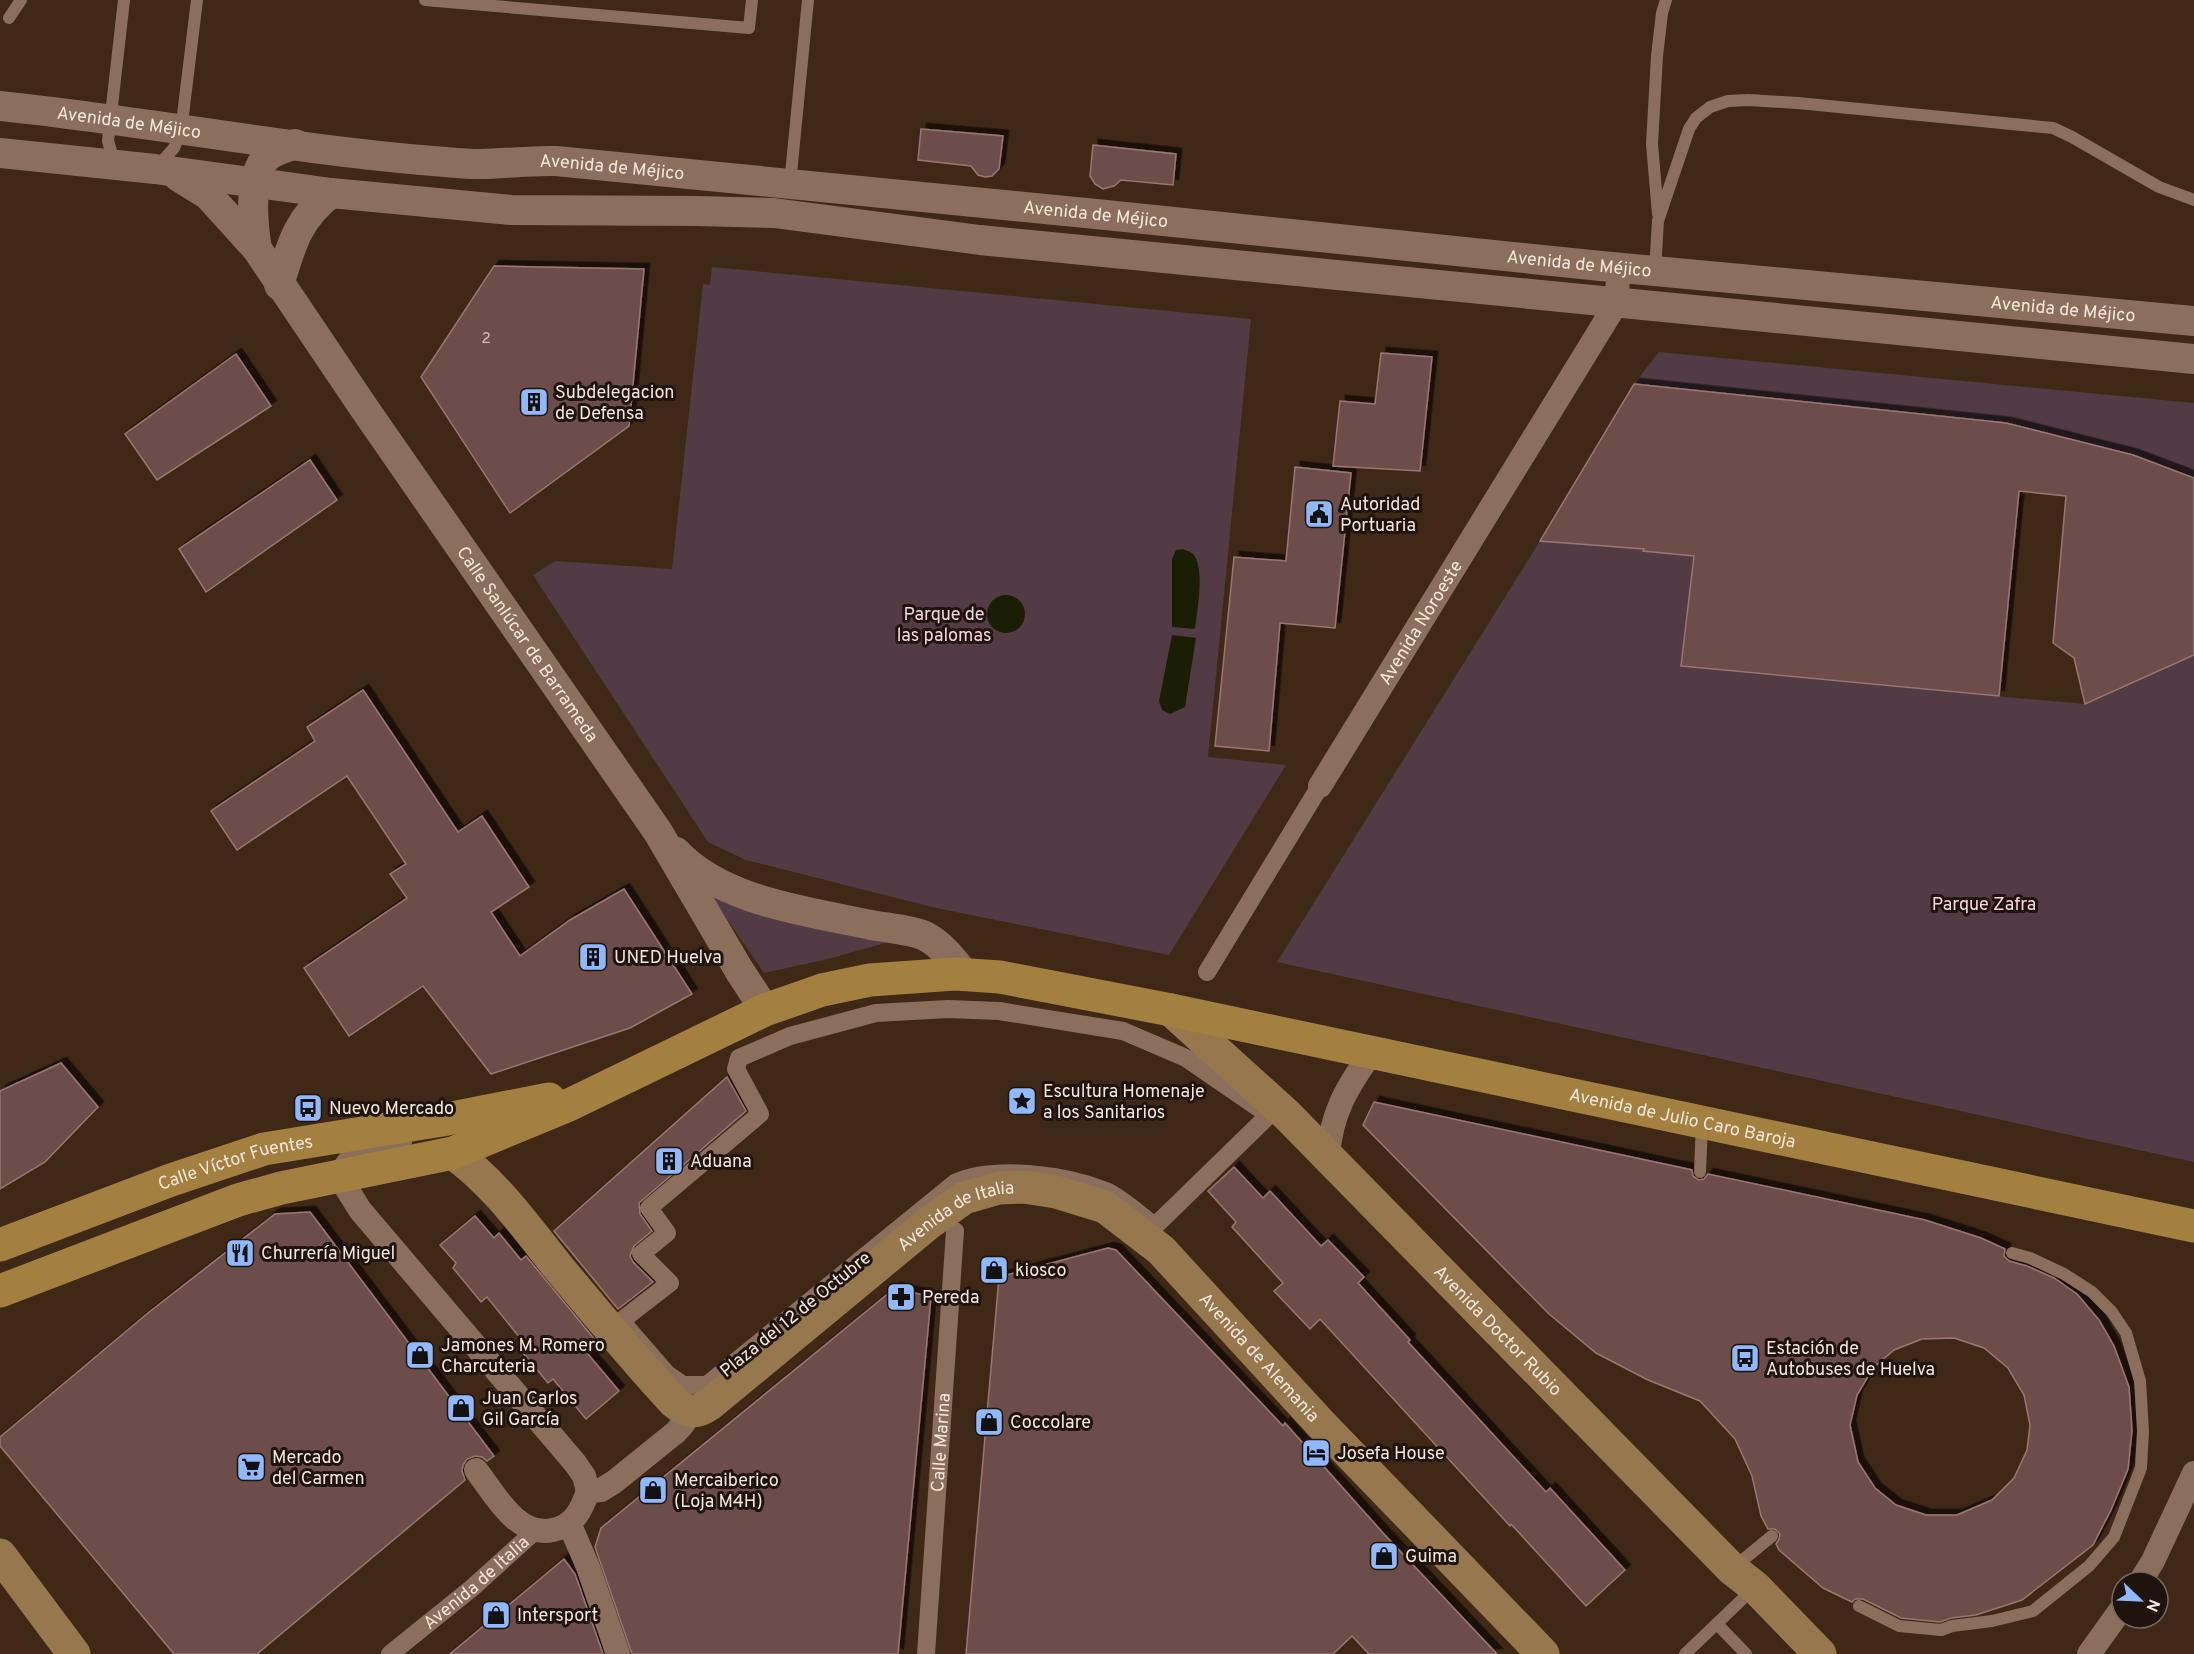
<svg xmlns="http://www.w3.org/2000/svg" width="2194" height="1654" font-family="Overpass,sans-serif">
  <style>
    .green { fill: #523b44 }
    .water { fill: #1a1e04 }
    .building { fill: #6d4d4a; stroke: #9a7673; stroke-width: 1.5; fill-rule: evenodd; filter: url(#shadow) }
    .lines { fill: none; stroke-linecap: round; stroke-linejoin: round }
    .service { stroke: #8b6f5c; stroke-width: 12 }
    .pedestrian { stroke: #8b6f5c; stroke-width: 18 }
    .minor { stroke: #8b6f5c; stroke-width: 24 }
    .tertiary { stroke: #8b6f5c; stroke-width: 30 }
    .secondary { stroke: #97784e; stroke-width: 33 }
    .primary { stroke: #a3803f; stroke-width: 33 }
    .labels { text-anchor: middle; stroke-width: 6; stroke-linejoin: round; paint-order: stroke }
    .number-label { font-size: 15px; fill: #d4c0b8 }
    .street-label { font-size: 18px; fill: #f6e6dc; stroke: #1f140d }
    .poi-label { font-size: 18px; fill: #f6e6dc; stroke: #1f140d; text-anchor: start }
    .park-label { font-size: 18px; fill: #f9d4e2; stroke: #1f140d }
  </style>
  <defs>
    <filter id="shadow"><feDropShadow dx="5.5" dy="-5.5" stdDeviation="0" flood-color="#0009"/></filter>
  </defs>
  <rect width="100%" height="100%" fill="#402817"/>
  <!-- green -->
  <g class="green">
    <path d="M712,267l539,52 -43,438 78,8 -117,190 -237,-48 -186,-47 -38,-18 -175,-267 22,-14 117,8 31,-285 7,1z"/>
    <path d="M1659,352l535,51v74l-16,-8 -1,2 -44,-16 -127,-32 -372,-39z"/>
    <path d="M1540,541l104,8v2l50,5 -13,111 403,37 110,-49v507l-917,-200z"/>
    <path d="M709,893l180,49 -61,17 -64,14z"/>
  </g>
  <!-- water -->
  <g class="water">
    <path d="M1183,549c3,2 6,2 9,4 14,12 5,59 3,76l-23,-2v-68l4,-9z"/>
    <circle cx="1006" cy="614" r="19"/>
    <path d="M1172,635l24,3 -11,69 -15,7 -8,-4 -3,-9z"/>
  </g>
  <!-- building -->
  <g class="building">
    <path d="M921,129l82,7 -4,33 -7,7 -7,1 -7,-2 -7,-9 -53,-6z"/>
    <path d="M1093,145l83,9 -3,31 -52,-5 -7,6 -11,3 -8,-5 -5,-8z"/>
    <path d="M494,266l150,3 -15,157 -119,87 -89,-136z"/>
    <path d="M1381,353l51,4 -12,114 -87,-5 7,-65 35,3z"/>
    <path d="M236,354l35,52 -114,74 -32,-46z"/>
    <path d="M1634,384l372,39 127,32 61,23v177l-109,49 -11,-46 -21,-15 13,-147 -47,-5 -20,205 -318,-30 13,-110 -51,-5 1,-2 -104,-8z"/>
    <path d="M310,460l27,40 -131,92 -27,-43z"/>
    <path d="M1295,467l56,6 -16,155 -55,-5 -11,128 -54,-5 19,-189 52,4z"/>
    <path d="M363,690l95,142 24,-16 47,71 -38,25 29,44 50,-36 54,-31 68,105 -62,34 -139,46 -68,-88 -74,50 -45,-68 103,-70 -17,-24 16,-10 -59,-88 -110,74 -26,-39 104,-70 -8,-14z"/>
    <path d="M61,1063l37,44 -53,55 -45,27v-98z"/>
    <path d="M727,1077l19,34 -107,92 1,11 12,17 -18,15 -4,10 3,6 20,20 -35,27 -64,-78z"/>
    <path d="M1374,1102l318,68 1,6 6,4 5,-1 4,-5 217,46 56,18 24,11 -1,7 5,5 18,5 27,12 23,16 22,26 15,26 15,41 3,43 -4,39 -17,41 -18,35 -71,55 -46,15 -25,3 -11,4 -39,-4 -38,-19h-8l-3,3 -29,-14 -44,-38 -3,-6 3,-5 1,-5 -5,-5h-7l-7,-13 -9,-40 -17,-37 -35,-38 -52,-21 -52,-27 -47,-39 -186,-189zM1954,1338l30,10 24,20 16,27 6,30 -3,25 -13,28 -22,22 -35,15h-31l-30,-10 -21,-17 -17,-26 -8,-37 7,-30 16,-27 21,-18 28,-11z"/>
    <path d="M1234,1167l29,31 7,-7 51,55 7,-6 36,37 -6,6 52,57 -2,2 138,150 4,-4 75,82 -39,36 -75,-82 -1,2 -190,-207 -10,10 -36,-38 9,-8 -51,-56 4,-5 -28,-31z"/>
    <path d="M310,1212l184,244 -7,5 -5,-4 -7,-1 -8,3 -4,6 -1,6 3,9 -208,174h-83l-174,-208v-9l148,-124 127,-99z"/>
    <path d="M475,1216l19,22 5,-5 22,27 5,-4 70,85 -5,4 3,3 -7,5 32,38 -33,28 -33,-40 -5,4 -29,-35 5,-5 -37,-46 -6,5 -28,-34 3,-5 -16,-18z"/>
    <path d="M1108,1248l8,2 167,176 2,-3 98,110 114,121h-128l-17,-18 -19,18h-367l33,-377z"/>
    <path d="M895,1288l36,9 -33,357h-266l-37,-107 6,-19z"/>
    <path d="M564,1559l11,15 28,80h-153z"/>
  </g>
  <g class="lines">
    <!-- service -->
    <g class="service">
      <path d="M425,0l324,28 3,-28"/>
      <path d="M9,18l12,-18"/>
      <path d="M115,165l-7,-24 16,-141"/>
      <path d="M158,166l16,-18 7,-17 16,-131"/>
      <path d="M790,184l18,-184"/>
      <path d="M1658,214l-6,-70 5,-88 5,-43 4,-13"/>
      <path d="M1655,271l3,-50 31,-92 7,-11 14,-11 18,-6 21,-1 49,3 255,25 19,9 87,50 35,13"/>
      <path d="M1700,1172l2,-49"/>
      <path d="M1733,1568l39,-32"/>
      <path d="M1859,1606l40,20 42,4 11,-4 40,-5 41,-10 56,-45 25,-29 27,-69 2,-37 -3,-50 -14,-48 -14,-21 -20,-20 -28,-18 -34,-16 -18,-5"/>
      <path d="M1717,1624l29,30"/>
      <path d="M1685,1654l69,-66"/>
    </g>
    <!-- pedestrian -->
    <g class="pedestrian">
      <path d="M1207,972l113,-186"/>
      <path d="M948,1009l51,2 124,20 63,27 83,57 -114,111c-14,-10 -33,-28 -49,-35 -40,-16 -111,-26 -151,-8l-248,202h-24l-16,-11 -46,-53 49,-38 -29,-29 26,-21 -18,-25 111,-94 -24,-45 3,-11 51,-22 86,-23z"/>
      <path id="s1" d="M390,1654l82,-66 63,-57"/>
      <path id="s2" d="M926,1654l29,-423"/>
    </g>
    <!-- minor -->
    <g class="minor">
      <path id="s3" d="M1320,786l296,-482 3,-37"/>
      <path d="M400,1142c-27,4 -50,7 -60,36l20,32 215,253 9,13 4,15"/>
      <path d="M1328,1157c3,-44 19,-70 44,-105"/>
      <path d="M476,1470c19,24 41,68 77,60 21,-4 29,-21 35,-39"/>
      <path d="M588,1491l13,-1 13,-8 62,-50 8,-9 4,-11"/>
      <path d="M569,1523l19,44 30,87"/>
      <path d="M2140,1582l13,-21 41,-88"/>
      <path d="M2089,1654l33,-46"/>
    </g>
    <!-- tertiary -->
    <g class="tertiary">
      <path id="s4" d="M0,106c145,15 288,43 433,55 15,1 31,3 46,3 26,0 51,-4 77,-3l540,53 505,52 593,55"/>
      <path d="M0,153l155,16 176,24 180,17 186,1 77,2 206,27 1214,119"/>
      <path id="s5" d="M179,177l29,18 49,54 107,159 294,424 81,138 26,40"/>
      <path d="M257,249c-4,-23 -9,-72 9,-91 7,-7 20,-10 29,-14"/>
      <path d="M279,285c12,-39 18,-66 52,-92"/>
      <path d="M676,852c47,50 131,59 195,73 16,3 41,5 54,11 17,9 28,24 40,39"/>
    </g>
    <!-- secondary -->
    <g class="secondary">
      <path id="s6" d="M1171,1010l116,105 445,454 23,18 65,67"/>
      <path id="s7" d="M453,1153c43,31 72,73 105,114 38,46 76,92 116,135 13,11 22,12 36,2l219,-181 35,-25 35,-10 25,-1 32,5 49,15 56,43 158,172 224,232"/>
      <path d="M0,1555l74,99"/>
    </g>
    <!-- primary -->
    <g class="primary">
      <path id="s8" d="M0,1245l171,-65 93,-31 178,-29 107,-21"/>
      <path id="s9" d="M0,1291l238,-91 43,-12 172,-35 116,-48 196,-95 57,-20 48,-10 85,-6 45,3 171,33 1023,216"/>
    </g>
  </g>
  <!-- icons -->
  <defs>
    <g id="building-square" transform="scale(1.5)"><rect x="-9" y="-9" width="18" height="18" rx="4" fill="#90b8fd" stroke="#1f140d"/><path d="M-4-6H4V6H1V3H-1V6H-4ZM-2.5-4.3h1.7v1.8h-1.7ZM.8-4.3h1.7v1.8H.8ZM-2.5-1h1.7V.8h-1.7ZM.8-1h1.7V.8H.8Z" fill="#111"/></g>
    <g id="civic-square" transform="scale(1.5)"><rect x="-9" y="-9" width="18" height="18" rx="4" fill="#90b8fd" stroke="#1f140d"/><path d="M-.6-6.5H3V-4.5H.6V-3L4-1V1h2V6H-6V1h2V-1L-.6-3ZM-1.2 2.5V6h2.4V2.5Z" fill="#111"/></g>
    <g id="sight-square" transform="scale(1.5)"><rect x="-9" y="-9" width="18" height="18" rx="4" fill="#90b8fd" stroke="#1f140d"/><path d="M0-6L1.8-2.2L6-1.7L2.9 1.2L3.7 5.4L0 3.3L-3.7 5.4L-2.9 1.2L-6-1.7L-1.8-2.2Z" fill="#111"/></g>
    <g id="bus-square" transform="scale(1.5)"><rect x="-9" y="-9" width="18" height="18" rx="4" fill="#90b8fd" stroke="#1f140d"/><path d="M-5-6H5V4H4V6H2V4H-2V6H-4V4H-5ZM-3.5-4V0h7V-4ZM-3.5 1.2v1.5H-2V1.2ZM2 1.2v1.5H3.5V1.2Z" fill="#111"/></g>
    <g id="restaurant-square" transform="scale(1.5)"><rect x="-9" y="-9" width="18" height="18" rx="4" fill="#90b8fd" stroke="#1f140d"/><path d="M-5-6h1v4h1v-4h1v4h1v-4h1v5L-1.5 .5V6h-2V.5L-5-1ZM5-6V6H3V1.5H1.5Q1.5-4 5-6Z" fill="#111"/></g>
    <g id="shop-square" transform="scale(1.5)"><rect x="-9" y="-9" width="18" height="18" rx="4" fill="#90b8fd" stroke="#1f140d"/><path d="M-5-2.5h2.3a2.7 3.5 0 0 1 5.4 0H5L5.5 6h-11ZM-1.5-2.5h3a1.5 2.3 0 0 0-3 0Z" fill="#111"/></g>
    <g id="pharmacy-square" transform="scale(1.5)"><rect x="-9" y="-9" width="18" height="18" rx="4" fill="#90b8fd" stroke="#1f140d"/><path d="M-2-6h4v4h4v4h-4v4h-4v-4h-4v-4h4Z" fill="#111"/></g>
    <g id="hotel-square" transform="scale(1.5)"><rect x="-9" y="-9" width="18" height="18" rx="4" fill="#90b8fd" stroke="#1f140d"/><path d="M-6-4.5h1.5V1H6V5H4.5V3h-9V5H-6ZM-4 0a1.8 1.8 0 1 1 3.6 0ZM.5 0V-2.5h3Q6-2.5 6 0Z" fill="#111"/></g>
    <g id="supermarket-square" transform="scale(1.5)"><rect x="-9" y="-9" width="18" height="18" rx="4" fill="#90b8fd" stroke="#1f140d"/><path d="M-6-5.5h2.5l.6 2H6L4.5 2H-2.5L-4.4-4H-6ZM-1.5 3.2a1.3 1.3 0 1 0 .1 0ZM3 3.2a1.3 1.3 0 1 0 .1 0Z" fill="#111"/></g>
  </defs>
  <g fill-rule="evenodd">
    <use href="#building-square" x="534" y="402"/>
    <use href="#civic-square" x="1319" y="514"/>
    <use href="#building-square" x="593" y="957"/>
    <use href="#sight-square" x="1022" y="1101"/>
    <use href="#bus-square" x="308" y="1108"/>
    <use href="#building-square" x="669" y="1161"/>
    <use href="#restaurant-square" x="240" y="1253"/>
    <use href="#shop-square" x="994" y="1270"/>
    <use href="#pharmacy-square" x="901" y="1297"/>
    <use href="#shop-square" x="420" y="1355"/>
    <use href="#bus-square" x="1745" y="1358"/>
    <use href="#shop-square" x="461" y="1408"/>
    <use href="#shop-square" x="989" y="1422"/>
    <use href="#hotel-square" x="1316" y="1453"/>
    <use href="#supermarket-square" x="251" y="1467"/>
    <use href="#shop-square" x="653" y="1490"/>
    <use href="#shop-square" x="1384" y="1556"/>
    <use href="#shop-square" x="496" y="1615"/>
  </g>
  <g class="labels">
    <!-- number labels -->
    <g class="number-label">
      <text x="486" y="343">2</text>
    </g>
    <!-- street labels -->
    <g class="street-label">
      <text dy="6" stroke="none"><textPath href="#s4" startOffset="130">Avenida de Méjico</textPath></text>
      <text dy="6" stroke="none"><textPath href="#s4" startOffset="616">Avenida de Méjico</textPath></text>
      <text dy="6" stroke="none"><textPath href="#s4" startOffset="1102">Avenida de Méjico</textPath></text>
      <text dy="6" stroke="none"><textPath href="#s4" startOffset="1588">Avenida de Méjico</textPath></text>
      <text dy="6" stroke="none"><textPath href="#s4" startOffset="2074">Avenida de Méjico</textPath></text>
      <text dy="6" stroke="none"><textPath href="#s3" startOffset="192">Avenida Noroeste</textPath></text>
      <text dy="6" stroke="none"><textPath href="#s5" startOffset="586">Calle Sanlúcar de Barrameda</textPath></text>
      <text dy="6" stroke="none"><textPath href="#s9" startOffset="1755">Avenida de Julio Caro Baroja</textPath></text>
      <text dy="6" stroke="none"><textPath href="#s8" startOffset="250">Calle Víctor Fuentes</textPath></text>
      <text dy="6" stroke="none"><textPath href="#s7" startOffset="686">Avenida de Italia</textPath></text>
      <text transform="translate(795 1314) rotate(-39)" y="6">Plaza del 12 de Octubre</text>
      <text dy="6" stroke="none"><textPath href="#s6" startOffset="458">Avenida Doctor Rubio</textPath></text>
      <text dy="6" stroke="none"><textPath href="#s7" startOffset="1062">Avenida de Alemania</textPath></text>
      <text dy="6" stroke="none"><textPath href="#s2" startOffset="212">Calle Marina</textPath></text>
      <text dy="6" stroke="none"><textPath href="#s1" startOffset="112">Avenida de Italia</textPath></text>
    </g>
    <!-- poi labels -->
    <g class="poi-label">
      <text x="555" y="398">Subdelegacion<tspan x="555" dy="21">de Defensa</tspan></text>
      <text x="1340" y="510">Autoridad<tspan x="1340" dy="21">Portuaria</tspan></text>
      <text x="614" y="963">UNED Huelva</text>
      <text x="1043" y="1097">Escultura Homenaje<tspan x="1043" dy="21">a los Sanitarios</tspan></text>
      <text x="329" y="1114">Nuevo Mercado</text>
      <text x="690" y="1167">Aduana</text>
      <text x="261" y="1259">Churrería Miguel</text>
      <text x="1015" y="1276">kiosco</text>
      <text x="922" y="1303">Pereda</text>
      <text x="441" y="1351">Jamones M. Romero<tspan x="441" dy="21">Charcuteria</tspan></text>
      <text x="1766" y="1354">Estación de<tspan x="1766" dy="21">Autobuses de Huelva</tspan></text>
      <text x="482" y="1404">Juan Carlos<tspan x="482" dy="21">Gil García</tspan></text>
      <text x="1010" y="1428">Coccolare</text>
      <text x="1337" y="1459">Josefa House</text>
      <text x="272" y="1463">Mercado<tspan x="272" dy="21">del Carmen</tspan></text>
      <text x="674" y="1486">Mercaiberico<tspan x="674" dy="21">(Loja M4H)</tspan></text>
      <text x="1405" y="1562">Guima</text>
      <text x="517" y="1621">Intersport</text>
    </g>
    <!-- park labels -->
    <g class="park-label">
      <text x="944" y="620">Parque de<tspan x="944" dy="21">las palomas</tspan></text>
      <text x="1984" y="910">Parque Zafra</text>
    </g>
  </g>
  <!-- north arrow -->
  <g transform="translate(2140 1600) rotate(113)"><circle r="28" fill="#1f140d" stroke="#756860" stroke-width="1.5"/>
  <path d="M0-4.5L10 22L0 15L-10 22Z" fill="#90b8fd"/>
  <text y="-9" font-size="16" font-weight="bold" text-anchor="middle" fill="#f6e6dc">N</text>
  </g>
</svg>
